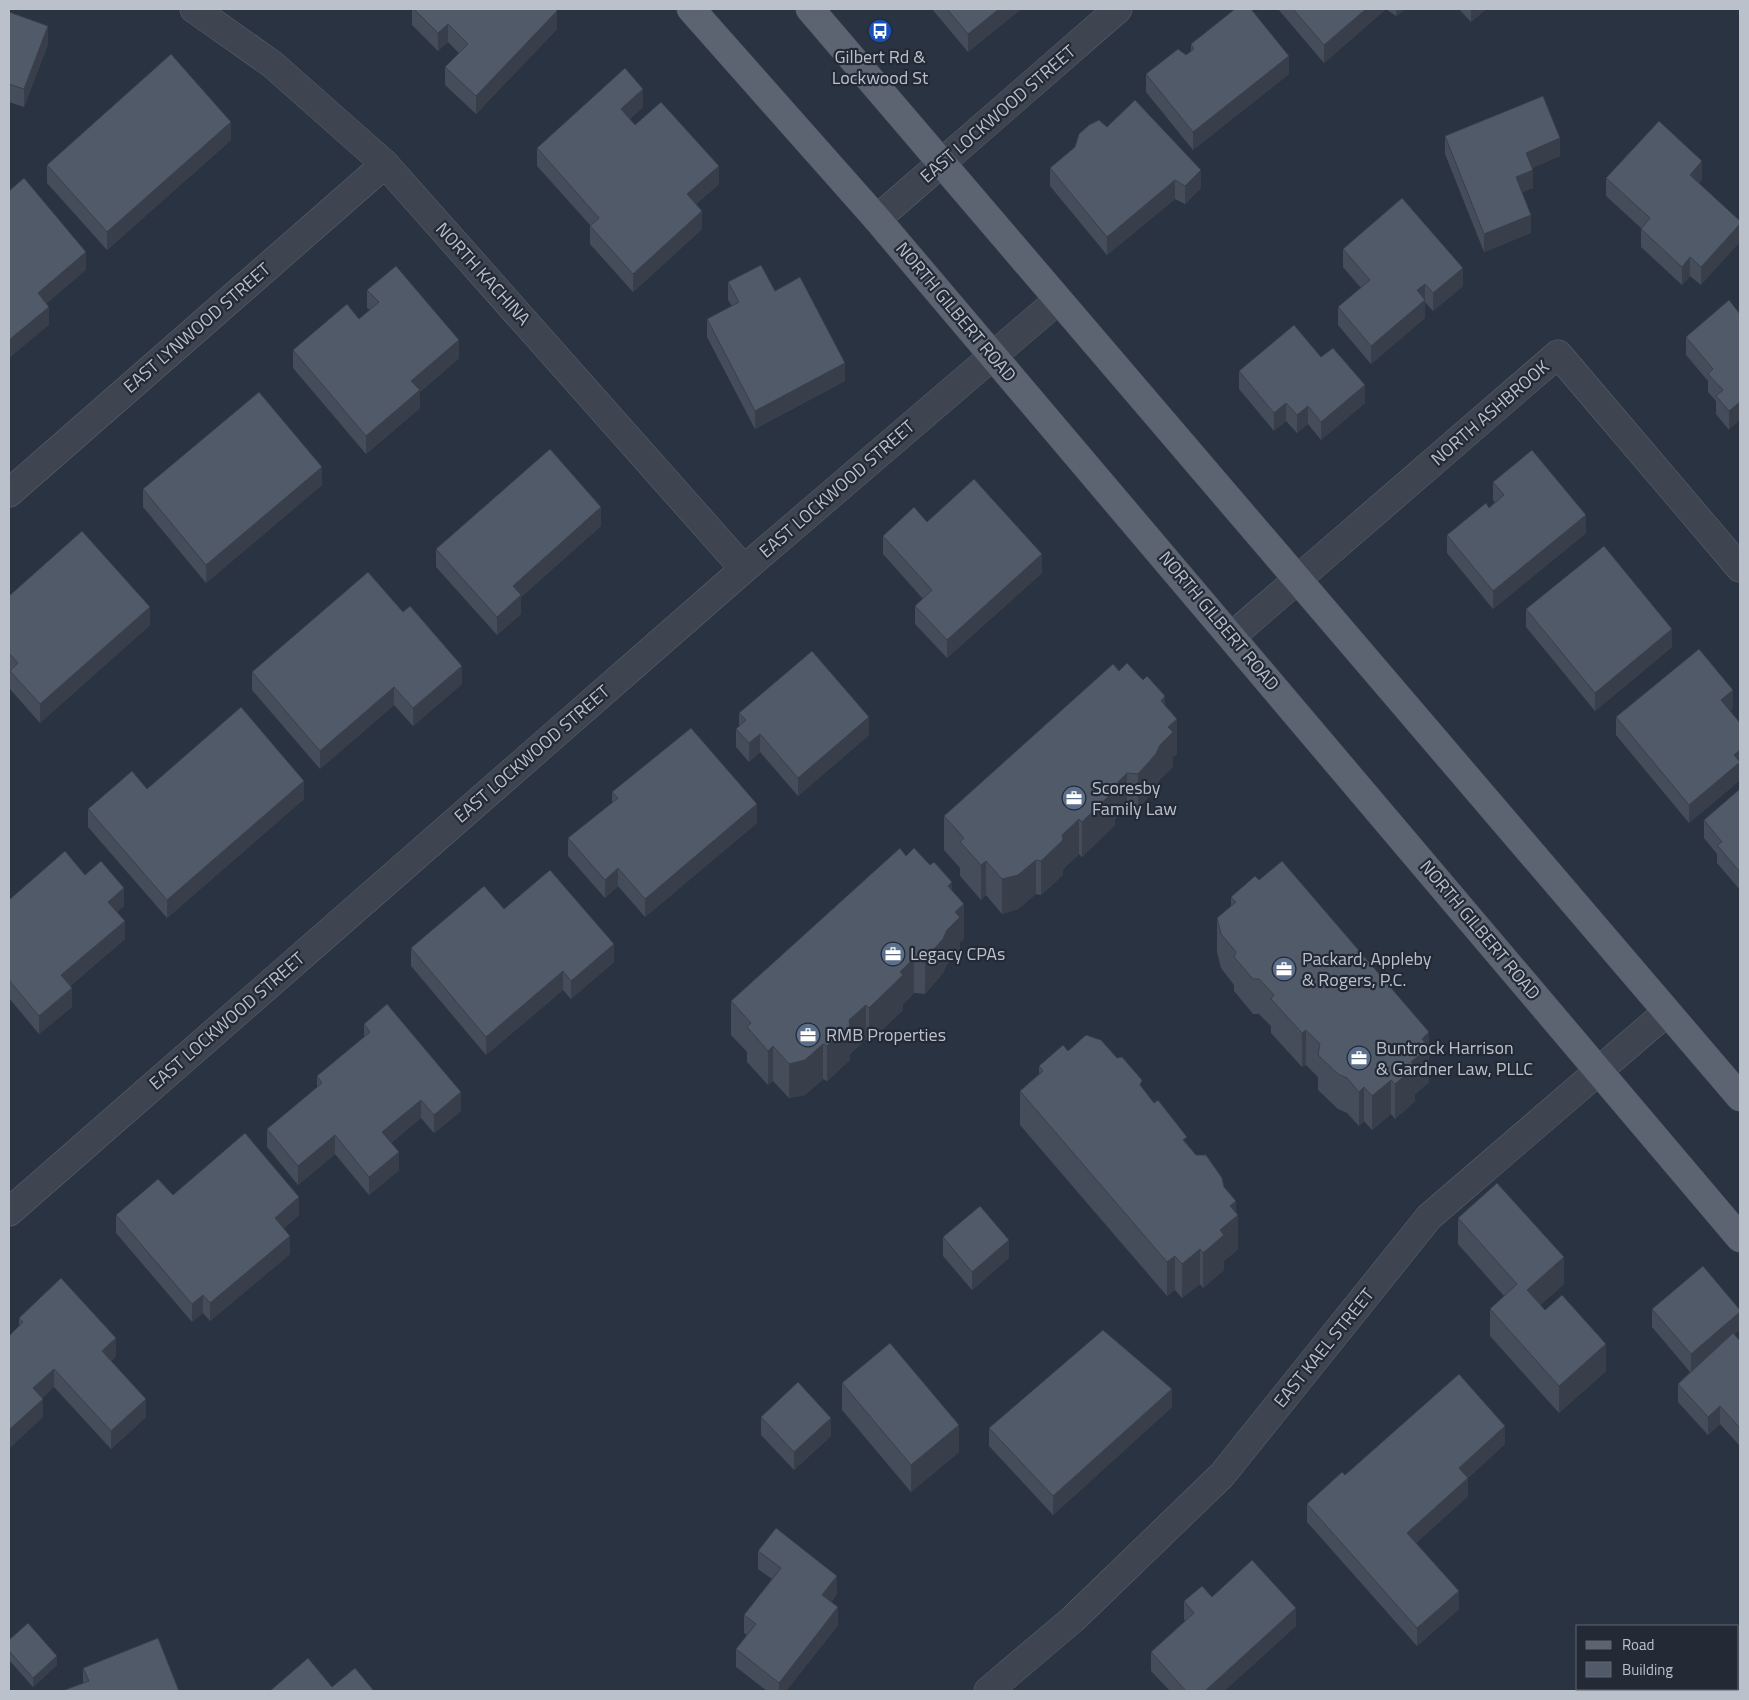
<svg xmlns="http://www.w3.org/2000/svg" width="1749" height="1700" font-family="'Titillium Web',sans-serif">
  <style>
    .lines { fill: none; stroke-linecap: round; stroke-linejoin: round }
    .street-casing { stroke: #5c636e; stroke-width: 29 }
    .primary-casing { stroke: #484e5a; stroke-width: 29 }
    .street { stroke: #3e4551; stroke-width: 28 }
    .primary { stroke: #5d6471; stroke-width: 28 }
    .wall { fill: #464d5a }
    .shaded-wall { fill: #393f4a }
    .building { fill: #515a69; stroke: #393f4a }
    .labels { text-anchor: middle; stroke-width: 4.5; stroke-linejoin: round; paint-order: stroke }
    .poi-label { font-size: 18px; fill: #bbc1cb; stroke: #232a36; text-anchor: start }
    .street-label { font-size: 18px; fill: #bbc1cb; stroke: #232a36 }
  </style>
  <rect width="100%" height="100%" fill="#2a3341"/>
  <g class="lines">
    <!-- street casing -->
    <g class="street-casing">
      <g id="street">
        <path d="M194,9l78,55 113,100 359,405"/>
        <path d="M877,219l241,-210"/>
        <path d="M9,493l376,-329"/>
        <path d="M1232,636l326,-282 182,214"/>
        <path d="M9,1212l735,-643 314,-269"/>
        <path d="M988,1691l85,-72 149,-144 207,-258 238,-205"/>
      </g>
    </g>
    <!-- primary casing -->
    <g class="primary-casing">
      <g id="primary">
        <path d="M691,9l186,210 863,1019"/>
        <path d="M810,9l930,1088"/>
      </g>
    </g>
    <!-- street -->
    <use href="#street" class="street"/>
    <!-- primary -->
    <use href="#primary" class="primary"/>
  </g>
  <!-- wall -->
  <g class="wall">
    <path d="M412,9h143l2,20 -81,85 -31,-29v-18l14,-14 -11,-11 -10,9 -26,-26z"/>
    <path d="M932,9h89l-53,43z"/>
    <path d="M1278,9h127l-9,7 -10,-7 -62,54z"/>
    <path d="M1459,9h27l-15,13z"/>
    <path d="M9,12l39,32 -24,63 -15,-5z"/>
    <path d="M1191,44l98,30 -96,76 -47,-58v-18l40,-19 5,-3z"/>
    <path d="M643,107l-13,12 5,6 84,59 -23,20 6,25 -69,63 -43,-48v-19l-53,-59v-18z"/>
    <path d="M1107,127l94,61 -16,16 -10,-5 -68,56 -57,-69v-18z"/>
    <path d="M1445,136l115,20 -28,12 1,20 -11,4 9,41 -47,19 -39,-98z"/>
    <path d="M231,140l-124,110 -60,-67v-18z"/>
    <path d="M1606,178l96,1 -3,4 41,38 -39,64 -11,-9 -8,9 -41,-38v-19l-35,-32z"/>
    <path d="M1343,249l120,37 -30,25 -8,-9v16l-54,46 -33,-39v-18l23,-19 -18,-21z"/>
    <path d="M728,282l47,9 70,90 -90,48 -48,-92v-18l25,-13 -4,-6z"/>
    <path d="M367,290l92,68 -39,34v16l-54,46 -73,-86v-18l66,-31 11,-9 -3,-2z"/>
    <path d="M1740,314l-11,116 -13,-16v-13l-8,-9v-11l-22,-26v-18z"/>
    <path d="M1321,357l44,46 -44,37 -13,-16 -11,9 -11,-12 -12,10 -35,-42v-18z"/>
    <path d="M1493,482l93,51 -93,76 -46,-56v-18l42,-27 6,-6 -2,-2z"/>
    <path d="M322,485l-116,98 -63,-76v-18z"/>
    <path d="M927,522l115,51 -95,85 -32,-34v-18l8,-7 -40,-45v-18z"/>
    <path d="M601,526l-80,71v17l-24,21 -61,-68v-18z"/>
    <path d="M9,596l141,29 -110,98 -30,-34v-17l-1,-1z"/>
    <path d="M1526,609l146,38 -77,64 -69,-84z"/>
    <path d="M1119,671l46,35 12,48 -4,3v10l-13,12 -4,9 -18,21 -11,-1 -12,11v6l-33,32 -3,-3 -16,15v6l-22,20 -5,-1 -18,15 -16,5 -16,-19 -5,5 -21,-24v-8l-16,-18v-34z"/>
    <path d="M252,672l210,12 -49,42 -19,-21 -74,64 -68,-79z"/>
    <path d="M1733,708l-3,3 10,12v57l-51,43 -73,-88v-18z"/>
    <path d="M739,713l130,22 -71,61 -38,-44 -11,10 -13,-15v-18l3,-3z"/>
    <path d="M147,789l157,10 -137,119 -79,-91v-18z"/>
    <path d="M1740,789v101l-23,-27v-9l-13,-16v-18z"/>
    <path d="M612,792l145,31 -112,94 -27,-31 -13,12 -37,-42v-18l44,-35z"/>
    <path d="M906,856l46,35 12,48 -4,3v10l-13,12 -4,9 -18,21 -11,-1 -11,11v6l-34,32 -3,-3 -16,15v6l-23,21 -4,-2 -18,16 -16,3 -16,-17 -5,4 -21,-23v-10l-16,-17v-34z"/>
    <path d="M85,875l39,31 -7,6 8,27 -55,47 2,21 -33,27 -30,-36v-98z"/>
    <path d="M1231,897l198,170v15l-14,12v7l-20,18 -4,-5 -19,16 -8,-9 -5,5 -12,-13 -9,-4 -20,-19v-13l-12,-12 -4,2 -31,-34v-7l-12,-12h-6l-19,-23v-6l-13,-17 -4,-16v-34l14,-12z"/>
    <path d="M411,948l203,14 -43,37 -8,-9 -77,65 -75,-89z"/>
    <path d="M364,1024l97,87 -27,22 -13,-15 -30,25 8,27 -30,25 -34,-41 -37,31 -31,-38v-18l50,-41v-12l47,-39z"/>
    <path d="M1068,1051l74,37 54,67 28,32 12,25 2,37 -14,12v9l-21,18 -3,-4 -18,14 -7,-8 -8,6 -147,-171v-34l19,-17v-8z"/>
    <path d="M173,1195l126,20 -15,13 6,26 -80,67 -7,-8 -11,9 -76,-89v-18z"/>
    <path d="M1458,1218l106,66 -24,21 66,66 -47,42 -69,-77v-27l14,-13 -46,-52z"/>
    <path d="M943,1237l66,21 -37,32 -29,-34z"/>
    <path d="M1652,1309l83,26 5,6v105l-20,-22 -12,11 -30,-33v-18l12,-12 -38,-45z"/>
    <path d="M19,1318l97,38 -5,5 35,56 -35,32 -57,-62 -12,11 1,19 -24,-91z"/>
    <path d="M842,1383l117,69 -48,40 -69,-82z"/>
    <path d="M1172,1407l-119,108 -64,-69v-18z"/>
    <path d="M761,1417l70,19 -37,34 -33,-35z"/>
    <path d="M1505,1444l-37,34v18l-52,47 43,66 -42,37 -110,-124v-18l38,-29z"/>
    <path d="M758,1551l79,43 -6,8 7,23 -52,66h-19l-31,-24v-18l11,-14 -3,-2v-18l28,-36 -14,-10z"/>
    <path d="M1212,1597l84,29 -72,65h-54l-19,-20v-19l34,-31 -1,-2v-18z"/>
    <path d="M9,1640l48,25 -24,22 -24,-27z"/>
    <path d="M83,1668l96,23 -96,-8z"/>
  </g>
  <!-- shaded-wall -->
  <g class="shaded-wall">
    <path d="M999,9h22l-53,43v-18z"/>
    <path d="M1366,9h20l-62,54v-18z"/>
    <path d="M1396,9h9l-9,7z"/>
    <path d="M1471,9h15l-15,13z"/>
    <path d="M557,11v18l-81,85v-18z"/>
    <path d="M448,24v18l-10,9v-18z"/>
    <path d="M48,26v18l-24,63v-18z"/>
    <path d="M1289,56v18l-96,76v-18z"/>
    <path d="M643,89v18l-22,20v-18z"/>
    <path d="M231,122v18l-124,110v-18z"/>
    <path d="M1560,138v18l-34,15v-18z"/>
    <path d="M1702,161v18l-12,14v-18z"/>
    <path d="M719,166v18l-32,28v-18z"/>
    <path d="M1201,170v18l-16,16v-18z"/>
    <path d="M1533,170v18l-17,7v-18z"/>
    <path d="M1175,180v19l-68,56v-18z"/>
    <path d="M702,211v18l-69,63v-18z"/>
    <path d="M1531,215v18l-47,19v-18z"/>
    <path d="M1740,224v18l-39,43v-18z"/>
    <path d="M86,252v18l-48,41v-18z"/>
    <path d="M1690,257v19l-8,9v-18z"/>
    <path d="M1463,268v18l-30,25v-18z"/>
    <path d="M1425,284v34l-54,46v-18l46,-56z"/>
    <path d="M49,307v18l-40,33v-18z"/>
    <path d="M459,340v18l-39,34v16l-54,46v-18l45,-55z"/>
    <path d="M845,363v18l-90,48v-18z"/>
    <path d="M1365,385v18l-44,37v-18z"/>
    <path d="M1740,402v18l-11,10v-19z"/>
    <path d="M1286,403v18l-12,10v-18z"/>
    <path d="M1308,406v18l-11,9v-18z"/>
    <path d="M322,467v18l-116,98v-18z"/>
    <path d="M601,507v19l-80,71v17l-24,21v-18l16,-31z"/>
    <path d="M1586,515v18l-93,76v-18z"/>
    <path d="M1042,554v19l-95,85v-18z"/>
    <path d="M150,607v18l-110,98v-19z"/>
    <path d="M1672,629v18l-77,64v-18z"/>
    <path d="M462,666v18l-49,42v-18z"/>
    <path d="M394,687v18l-74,64v-18z"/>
    <path d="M1733,690v18l-12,10v-18z"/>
    <path d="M1165,696v35l-4,-30z"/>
    <path d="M869,717v18l-71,61v-18z"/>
    <path d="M1177,719v35l-4,3v10l-13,12 -4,9 -18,21v-35l30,-47z"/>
    <path d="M760,734v18l-11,10v-19z"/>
    <path d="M1740,750v30l-51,43v-18l45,-50z"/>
    <path d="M1127,773v35l-12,11v6l-33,32v-35l31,-35z"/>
    <path d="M304,781v18l-137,119v-18z"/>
    <path d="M757,804v19l-112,94v-18z"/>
    <path d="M1079,819v35l-16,15v6l-22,20v-34l21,-26z"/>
    <path d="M1036,860v34l-18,15 -16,5v-35z"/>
    <path d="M986,861v34l-5,5v-35z"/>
    <path d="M618,868v18l-13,12v-18z"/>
    <path d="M952,882v34l-4,-30z"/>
    <path d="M124,888v18l-16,14v-18z"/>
    <path d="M964,904v35l-4,3v10l-13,12 -4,9 -18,21v-35l30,-47z"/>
    <path d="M125,921v18l-64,54v-18z"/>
    <path d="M614,944v18l-43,37v-18z"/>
    <path d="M914,958v35l-11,11v6l-34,32v-34l31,-36z"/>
    <path d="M563,971v19l-77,65v-18z"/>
    <path d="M72,988v19l-33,27v-18z"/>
    <path d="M866,1005v34l-16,15v6l-23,21v-35l22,-26z"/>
    <path d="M1306,1030v35l-4,2v-34z"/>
    <path d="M1429,1032v50l-14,12v7l-20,18v-35l16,-22 11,-23z"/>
    <path d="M823,1044v35l-18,16 -16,3v-34z"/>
    <path d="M773,1046v35l-5,4v-34z"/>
    <path d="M1391,1080v34l-19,16v-34z"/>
    <path d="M1364,1087v34l-5,5v-34z"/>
    <path d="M461,1092v19l-27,22v-18z"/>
    <path d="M421,1100v18l-39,32v-18z"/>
    <path d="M335,1135v19l-37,31v-19z"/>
    <path d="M399,1152v18l-30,25v-18z"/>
    <path d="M299,1197v18l-24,21v-18z"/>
    <path d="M1236,1201v16l2,-2v34l-14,12v9l-21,18v-35l17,-23 10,-24z"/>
    <path d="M290,1236v18l-80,67v-18z"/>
    <path d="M1009,1240v18l-37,32v-18z"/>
    <path d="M1200,1249v35l-18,14v-34z"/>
    <path d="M1175,1256v34l-8,6v-34z"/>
    <path d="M1564,1257v27l-37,33v-27z"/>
    <path d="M203,1295v18l-11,9v-18z"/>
    <path d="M1740,1312v18l-49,42v-18z"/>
    <path d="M116,1338v18l-14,13v-18z"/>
    <path d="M1606,1344v27l-47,42v-27z"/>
    <path d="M54,1369v18l-21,20v-19z"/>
    <path d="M1172,1389v18l-119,108v-19z"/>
    <path d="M43,1399v18l-34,32v-19z"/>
    <path d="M146,1399v18l-35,32v-18z"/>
    <path d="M1720,1406v18l-12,11v-18z"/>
    <path d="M831,1418v18l-37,34v-18z"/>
    <path d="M959,1425v27l-48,40v-27z"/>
    <path d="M1505,1426v18l-46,42v-18z"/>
    <path d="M1468,1478v18l-61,55v-18z"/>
    <path d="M837,1576v18l-15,19v-18z"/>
    <path d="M1459,1591v18l-42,37v-18z"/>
    <path d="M838,1607v18l-52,66h-7v-8z"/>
    <path d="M1296,1608v18l-72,65h-19z"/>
    <path d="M57,1656v9l-24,22v-9z"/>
  </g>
  <!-- building -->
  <g class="building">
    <path d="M414,9h141l2,2 -81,85 -31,-29 23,-23 -20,-20 -10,9z"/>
    <path d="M947,9h52l-31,25z"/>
    <path d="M1235,9h16l38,47 -96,76 -47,-58 32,-25 8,6 8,-6 -3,-5z"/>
    <path d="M1293,9h73l-42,36z"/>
    <path d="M9,12l39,14 -24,63 -15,-5z"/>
    <path d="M171,54l60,68 -124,110 -60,-67z"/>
    <path d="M625,68l18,21 -22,20 14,16 26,-23 58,64 -32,28 15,17 -69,63 -43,-48 9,-8 -62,-70z"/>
    <path d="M1543,96l17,42 -34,15 7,17 -17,7 15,38 -47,19 -39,-98z"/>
    <path d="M1135,100l66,70 -16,16 -10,-6 -68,57 -57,-69 25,-21 4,-13 10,-9 10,-5 8,7z"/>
    <path d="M1659,121l43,40 -12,14 50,46v3l-39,43 -11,-10 -8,10 -41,-38 9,-11 -44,-40z"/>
    <path d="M24,178l62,74 -48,41 11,14 -40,33v-149z"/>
    <path d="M1402,198l61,70 -30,25 -8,-9 -8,6 8,10 -54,46 -33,-39 32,-27 -27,-31z"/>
    <path d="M761,265l14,26 25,-14 45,86 -90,48 -48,-92 32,-17 -11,-20z"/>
    <path d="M396,266l63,74 -48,41 9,9 -54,46 -73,-86 54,-46 12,15 20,-17 -12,-12z"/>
    <path d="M1729,300l11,14v88l-11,9 -13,-15 7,-6 -15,-16 5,-5 -27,-32z"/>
    <path d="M1294,325l27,32 12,-9 32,37 -44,37 -13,-16 -11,9 -11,-12 -12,10 -35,-42z"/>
    <path d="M259,392l63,75 -116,98 -63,-76z"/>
    <path d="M550,449l51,58 -88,79 8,9 -24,22 -61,-68z"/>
    <path d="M1532,450l54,65 -93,76 -46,-56 39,-32 3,5 15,-13 -11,-13z"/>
    <path d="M974,479l68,75 -95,86 -32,-34 17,-16 -49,-54 31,-29 13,15z"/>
    <path d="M82,531l68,76 -110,97 -30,-33 8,-8 -9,-10v-57z"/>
    <path d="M1604,546l68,83 -77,64 -69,-84z"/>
    <path d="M368,572l35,40 7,-6 52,60 -49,42 -19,-21 -74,64 -68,-79z"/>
    <path d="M1699,649l34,41 -12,10 19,23v27l-6,5 6,7 -51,43 -73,-88z"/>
    <path d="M812,651l57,66 -71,61 -38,-44 -11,9 -13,-14 10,-9 -7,-7z"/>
    <path d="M1127,663l16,17 4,-4 18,20 -4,5 16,18 -9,8 5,5 -13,13 -4,9 -18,20 -11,-1 -14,14 2,3 -33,32 -3,-3 -17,16 1,5 -22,21 -5,-1 -18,15 -16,4 -16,-18 -5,4 -21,-23 4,-4 -20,-22 169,-152 6,7z"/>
    <path d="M241,707l63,74 -137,119 -79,-91 44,-38 15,18z"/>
    <path d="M691,728l66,76 -112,95 -27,-31 -13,12 -37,-42 50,-40 -6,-6z"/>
    <path d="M1740,789v83l-23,-27 5,-3 -18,-22z"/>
    <path d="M900,848l6,8 8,-8 16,17 4,-3 18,20 -4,4 16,18 -9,8 5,5 -13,13 -4,9 -18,20 -11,-1 -14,14 3,3 -34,33 -3,-3 -17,15 1,6 -23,20 -4,-2 -18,16 -16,4 -16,-18 -5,5 -21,-24 4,-4 -20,-22z"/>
    <path d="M65,851l20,24 16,-14 23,27 -16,14 17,19 -64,54 11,13 -33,28 -30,-36v-80z"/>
    <path d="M1282,861l147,171 -7,7 7,8 -18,15 4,5 -20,17 -4,-4 -19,16 -8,-9 -5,5 -12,-14 -9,-4 -20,-19 2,-11 -14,-14 -4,3 -31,-34 3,-4 -15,-16h-6l-19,-22 2,-5 -15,-18 -4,-16 19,-16 -5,-5 24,-21 4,4z"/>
    <path d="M550,870l64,74 -43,37 -8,-10 -77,66 -75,-89 73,-62 20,23z"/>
    <path d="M387,1004l74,88 -27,23 -13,-15 -39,32 17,20 -30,25 -34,-42 -37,31 -31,-37 55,-46 -5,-7 53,-44 -6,-8z"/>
    <path d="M1086,1035l15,5 16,18 5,-1 20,23 -2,5 14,18 4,-3 29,37 -4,3 13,15h10l16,23 2,9 12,14 -6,5 8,9 -18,15 4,5 -21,18 -3,-4 -18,15 -7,-8 -8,6 -147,-171 23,-20 -4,-5 24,-21 5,6z"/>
    <path d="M245,1133l54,64 -24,21 15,18 -80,67 -7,-8 -11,9 -76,-89 42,-36 15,16z"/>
    <path d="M1497,1183l67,74 -37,33 18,20 17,-15 44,49 -47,42 -69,-77 27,-25 -59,-66z"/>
    <path d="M980,1206l29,34 -37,32 -29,-35z"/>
    <path d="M1703,1266l37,44v2l-49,42 -39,-45z"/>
    <path d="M61,1278l55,60 -14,13 44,48 -35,32 -57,-62 -21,19 10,11 -34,31v-94l14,-14 -4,-4z"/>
    <path d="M1103,1330l69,59 -119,107 -64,-68z"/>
    <path d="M1733,1333l7,8v87l-20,-22 -12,11 -30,-33z"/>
    <path d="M890,1343l69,82 -48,40 -69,-82z"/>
    <path d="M1459,1374l46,52 -46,42 9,10 -61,55 52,58 -42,37 -110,-124 35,-32 3,3z"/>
    <path d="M798,1382l33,36 -37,34 -33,-35z"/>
    <path d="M776,1528l61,48 -15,19 16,12 -59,76 -43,-34 20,-25 -12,-9 37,-47 -23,-17z"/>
    <path d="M1252,1560l44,48 -91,83h-19l-35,-39 43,-39 -10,-12 18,-15 10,11z"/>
    <path d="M28,1623l29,33 -24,22 -24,-27v-11z"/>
    <path d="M158,1638l21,53h-117l27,-10 -6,-13z"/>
    <path d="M308,1658l24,29 23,-19 19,23h-104z"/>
  </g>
  <!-- icons -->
  <defs>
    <g id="bus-disc" transform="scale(1.25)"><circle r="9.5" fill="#1a4fb4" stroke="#232a36"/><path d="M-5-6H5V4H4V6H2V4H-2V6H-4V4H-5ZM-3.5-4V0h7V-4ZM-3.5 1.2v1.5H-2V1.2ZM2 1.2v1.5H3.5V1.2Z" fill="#fff"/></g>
    <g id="office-disc" transform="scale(1.25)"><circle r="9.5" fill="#5c6f8a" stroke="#232a36"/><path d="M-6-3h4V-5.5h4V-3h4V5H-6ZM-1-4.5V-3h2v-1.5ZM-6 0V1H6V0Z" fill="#fff"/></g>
  </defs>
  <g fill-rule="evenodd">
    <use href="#bus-disc" x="880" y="31"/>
    <use href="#office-disc" x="1074" y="798"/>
    <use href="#office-disc" x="893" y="954"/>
    <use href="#office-disc" x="1284" y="969"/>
    <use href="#office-disc" x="808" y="1035"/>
    <use href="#office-disc" x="1359" y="1058"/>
  </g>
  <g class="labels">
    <!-- poi labels -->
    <g class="poi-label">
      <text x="880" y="63" text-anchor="middle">Gilbert Rd &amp;<tspan x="880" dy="21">Lockwood St</tspan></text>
      <text x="1092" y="794">Scoresby<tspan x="1092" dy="21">Family Law</tspan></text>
      <text x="910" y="960">Legacy CPAs</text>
      <text x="1302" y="965">Packard, Appleby<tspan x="1302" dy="21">&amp; Rogers, P.C.</tspan></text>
      <text x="826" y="1041">RMB Properties</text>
      <text x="1376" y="1054">Buntrock Harrison<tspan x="1376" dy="21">&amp; Gardner Law, PLLC</tspan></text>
    </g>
    <!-- street labels -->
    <g class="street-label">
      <text transform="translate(998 114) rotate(-41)" y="6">EAST LOCKWOOD STREET</text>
      <text transform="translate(483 274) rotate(48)" y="6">NORTH KACHINA</text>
      <text transform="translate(956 312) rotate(50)" y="6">NORTH GILBERT ROAD</text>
      <text transform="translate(197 328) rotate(-41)" y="6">EAST LYNWOOD STREET</text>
      <text transform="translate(1490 413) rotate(-41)" y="6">NORTH ASHBROOK</text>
      <text transform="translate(837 489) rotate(-41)" y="6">EAST LOCKWOOD STREET</text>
      <text transform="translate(1219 621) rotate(50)" y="6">NORTH GILBERT ROAD</text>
      <text transform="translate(532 754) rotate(-41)" y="6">EAST LOCKWOOD STREET</text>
      <text transform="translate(1480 930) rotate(50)" y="6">NORTH GILBERT ROAD</text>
      <text transform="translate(227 1021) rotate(-41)" y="6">EAST LOCKWOOD STREET</text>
      <text transform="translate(1324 1348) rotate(-51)" y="6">EAST KAEL STREET</text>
    </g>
  </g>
  <!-- border -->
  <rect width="1749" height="1700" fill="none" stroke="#bbc1cb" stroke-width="20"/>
  <!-- legend -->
  <rect x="1576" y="1625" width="162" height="65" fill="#232a36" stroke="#606672"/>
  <rect x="1586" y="1641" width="25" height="8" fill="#5d6471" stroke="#606672"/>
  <text x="1622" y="1650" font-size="15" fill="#bbc1cb">Road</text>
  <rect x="1586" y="1662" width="25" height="15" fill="#515a69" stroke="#606672"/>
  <text x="1622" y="1675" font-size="15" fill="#bbc1cb">Building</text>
</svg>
